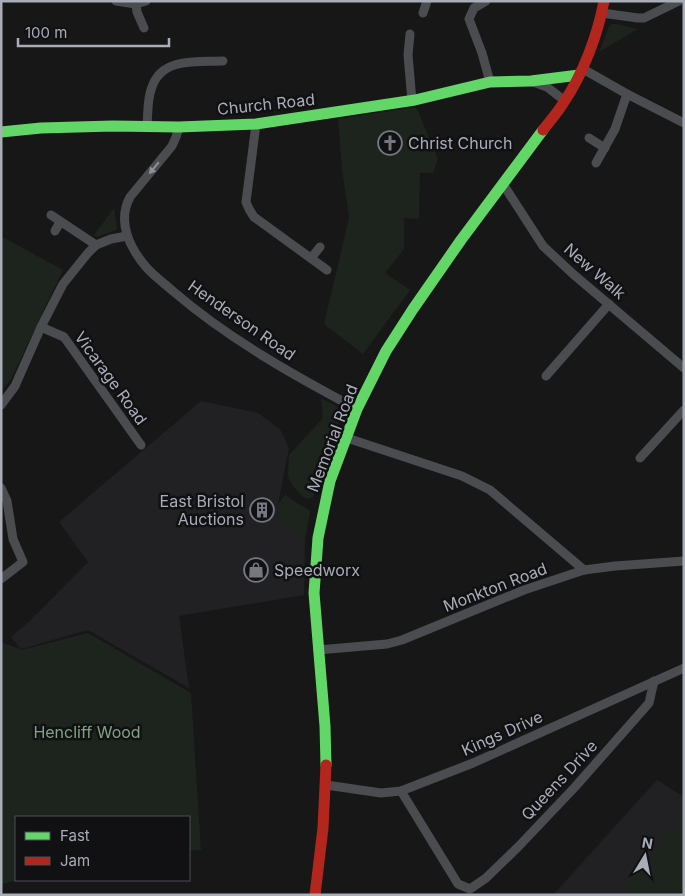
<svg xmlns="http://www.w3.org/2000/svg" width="685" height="896" font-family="Inter,sans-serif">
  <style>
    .built { fill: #212123 }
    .green { fill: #1d241e }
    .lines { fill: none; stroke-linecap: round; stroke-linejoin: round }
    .street { stroke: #4b4c50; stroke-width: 9 }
    .fast { stroke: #63d668; stroke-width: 11 }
    .jam { stroke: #b3261e; stroke-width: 11 }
    .oneway { fill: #8c9099 }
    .labels { text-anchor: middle; stroke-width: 5; stroke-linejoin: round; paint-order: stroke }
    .street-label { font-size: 16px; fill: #a8adb8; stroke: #111113 }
    .poi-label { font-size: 16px; fill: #a8adb8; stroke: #111113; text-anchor: start }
    .park-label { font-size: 16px; fill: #7fa381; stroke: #111113 }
  </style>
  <rect width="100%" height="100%" fill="#171717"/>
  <!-- built -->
  <g class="built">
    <path d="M201,401l57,12 22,16 9,19 -11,56 -1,14 28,22 -1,55 -125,21 10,72 -101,-58 -67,19 -10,-12 20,-17 57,-58 -29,-40z"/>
    <path d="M657,780l27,17v98h-131z"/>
  </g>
  <!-- green -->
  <g class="green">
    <path d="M612,24h4l22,5 -39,23 10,-25z"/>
    <path d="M414,107l3,2 21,50 -5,14h-13l-1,46 -15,-1v31l-19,24 25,17 -47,64 -39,-30 25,-106 -7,-49 -4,-50z"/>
    <path d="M114,208l3,20 -1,2 -19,7 -3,-2z"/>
    <path d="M1,236l62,34 -52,109 -10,12z"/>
    <path d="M321,398l15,8 5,8v5l-12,25 -16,53 -4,2 -4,-1 -5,-4 -7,-8 -4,-7 -1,-4 1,-20 34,-37z"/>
    <path d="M286,495l12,9 10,5 2,3 -5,28 -28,-22 1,-14 6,-8z"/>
    <path d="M88,633l103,60 10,157 -12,1v-34h-173v63h5l-20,4v-242l21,8z"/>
    <path d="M684,816v79h-65z"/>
  </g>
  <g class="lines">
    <!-- street -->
    <g class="street">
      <path d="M116,1l20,3 10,-3"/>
      <path d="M486,1l-12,7 -5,11 13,34 8,29"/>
      <path d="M136,4l1,8 7,16"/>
      <path d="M423,13l4,-12"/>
      <path d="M602,13l36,5h6l35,-17"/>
      <path d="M410,34l-2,21 4,46"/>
      <path d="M583,69l44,25 57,29"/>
      <path d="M533,82l14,5 18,14"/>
      <path d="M256,124l-10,78 3,7 5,8 73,53"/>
      <path d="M147,126c1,-12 0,-27 5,-39 10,-30 46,-25 71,-26"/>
      <path d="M179,127l-3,10 -4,9 -42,51c-13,24 -1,50 16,70 8,9 19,17 28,25 55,47 119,83 183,117"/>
      <path d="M589,138l16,10"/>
      <path d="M596,163l19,-34 12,-35"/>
      <path d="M503,184l40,62 30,28 111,94"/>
      <path d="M51,215l45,30"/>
      <path d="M55,231l5,-9"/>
      <path d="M311,258l9,-11"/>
      <path d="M41,327l23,10 77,108"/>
      <path d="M546,376l63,-72"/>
      <path d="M1,405l14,-19 26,-59 22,-43 25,-31 8,-8 15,-6 16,-3"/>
      <path d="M347,438l115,38 28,14 94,80"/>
      <path d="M640,458l44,-48"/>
      <path d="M1,488l6,13 6,38 10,23 -22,17"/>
      <path d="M318,650l69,-6 15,-4 122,-50 60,-20 31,-4 69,-5"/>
      <path d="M326,785l55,8 20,-2 72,-28 211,-95"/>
      <path d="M401,791l57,93 12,5 16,-11 33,-32 56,-59 74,-84 5,-22"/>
    </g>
    <!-- fast -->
    <g class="fast">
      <path d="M1,132l40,-4 72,-2 66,1 77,-3 159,-24 75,-18 41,-1 48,-6"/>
      <path d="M326,765l-1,-39 -11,-133 4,-55 12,-57 27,-72 29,-58 27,-42 48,-69 82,-110"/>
    </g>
    <!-- jam -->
    <g class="jam">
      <path d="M543,130c7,-9 15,-18 21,-28 19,-28 34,-68 40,-101"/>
      <path d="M315,895l8,-67 3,-63"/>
    </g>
  </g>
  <!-- one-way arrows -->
  <defs><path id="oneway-solid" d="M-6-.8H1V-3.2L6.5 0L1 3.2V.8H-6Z" transform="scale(1.25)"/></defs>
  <use class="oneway" href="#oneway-solid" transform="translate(154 168) rotate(130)"/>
  <!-- icons -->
  <defs>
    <g id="church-ring" transform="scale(1.25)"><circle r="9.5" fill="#111113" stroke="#757880" stroke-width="1.5"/><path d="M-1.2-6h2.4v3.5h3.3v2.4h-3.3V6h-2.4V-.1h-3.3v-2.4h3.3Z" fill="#757880"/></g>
    <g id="building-ring" transform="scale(1.25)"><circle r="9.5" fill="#111113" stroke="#757880" stroke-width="1.5"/><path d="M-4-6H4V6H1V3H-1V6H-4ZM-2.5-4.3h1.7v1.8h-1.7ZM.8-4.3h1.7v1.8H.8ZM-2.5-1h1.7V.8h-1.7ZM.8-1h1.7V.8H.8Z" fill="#757880"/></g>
    <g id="shop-ring" transform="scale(1.25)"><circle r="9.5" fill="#111113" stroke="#757880" stroke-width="1.5"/><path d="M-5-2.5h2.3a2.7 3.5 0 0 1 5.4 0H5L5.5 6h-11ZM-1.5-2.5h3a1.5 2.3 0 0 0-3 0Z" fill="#757880"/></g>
  </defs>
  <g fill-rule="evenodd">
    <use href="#church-ring" x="390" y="143"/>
    <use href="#building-ring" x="262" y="510"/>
    <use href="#shop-ring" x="256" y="570"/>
  </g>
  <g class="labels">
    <!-- street labels -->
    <g class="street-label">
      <text transform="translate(266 104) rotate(-6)" y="6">Church Road</text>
      <text transform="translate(595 271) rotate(41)" y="6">New Walk</text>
      <text transform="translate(242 320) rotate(35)" y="6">Henderson Road</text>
      <text transform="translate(111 378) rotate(54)" y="6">Vicarage Road</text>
      <text transform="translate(332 438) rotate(-69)" y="6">Memorial Road</text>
      <text transform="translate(495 587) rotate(-21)" y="6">Monkton Road</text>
      <text transform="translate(502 733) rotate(-24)" y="6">Kings Drive</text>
      <text transform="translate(559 780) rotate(-47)" y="6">Queens Drive</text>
    </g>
    <!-- poi labels -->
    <g class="poi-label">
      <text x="408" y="149">Christ Church</text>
      <text x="244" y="507" text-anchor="end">East Bristol<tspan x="244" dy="18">Auctions</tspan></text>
      <text x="274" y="576">Speedworx</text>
    </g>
    <!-- park labels -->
    <g class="park-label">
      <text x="87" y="738">Hencliff Wood</text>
    </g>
  </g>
  <!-- border -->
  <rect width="685" height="896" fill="none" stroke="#a8adb8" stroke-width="5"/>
  <!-- legend -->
  <rect x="15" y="816" width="175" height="65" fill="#111113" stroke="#4d4f55"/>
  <rect x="25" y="832" width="25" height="8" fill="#63d668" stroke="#4d4f55"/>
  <text x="60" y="841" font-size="15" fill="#a8adb8">Fast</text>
  <rect x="25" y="857" width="25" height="8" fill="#b3261e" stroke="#4d4f55"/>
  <text x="60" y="866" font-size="15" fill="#a8adb8">Jam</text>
  <!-- north arrow -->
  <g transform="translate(645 856) rotate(10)" stroke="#111113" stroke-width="4" paint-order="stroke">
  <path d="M0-4L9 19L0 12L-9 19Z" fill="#a8adb8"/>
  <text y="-8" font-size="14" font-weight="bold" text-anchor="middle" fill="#a8adb8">N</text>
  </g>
  <!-- scale -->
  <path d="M18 38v8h151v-8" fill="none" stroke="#a8adb8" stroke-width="2.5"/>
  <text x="25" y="38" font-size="15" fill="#a8adb8" stroke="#111113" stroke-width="4" paint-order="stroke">100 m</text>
</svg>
